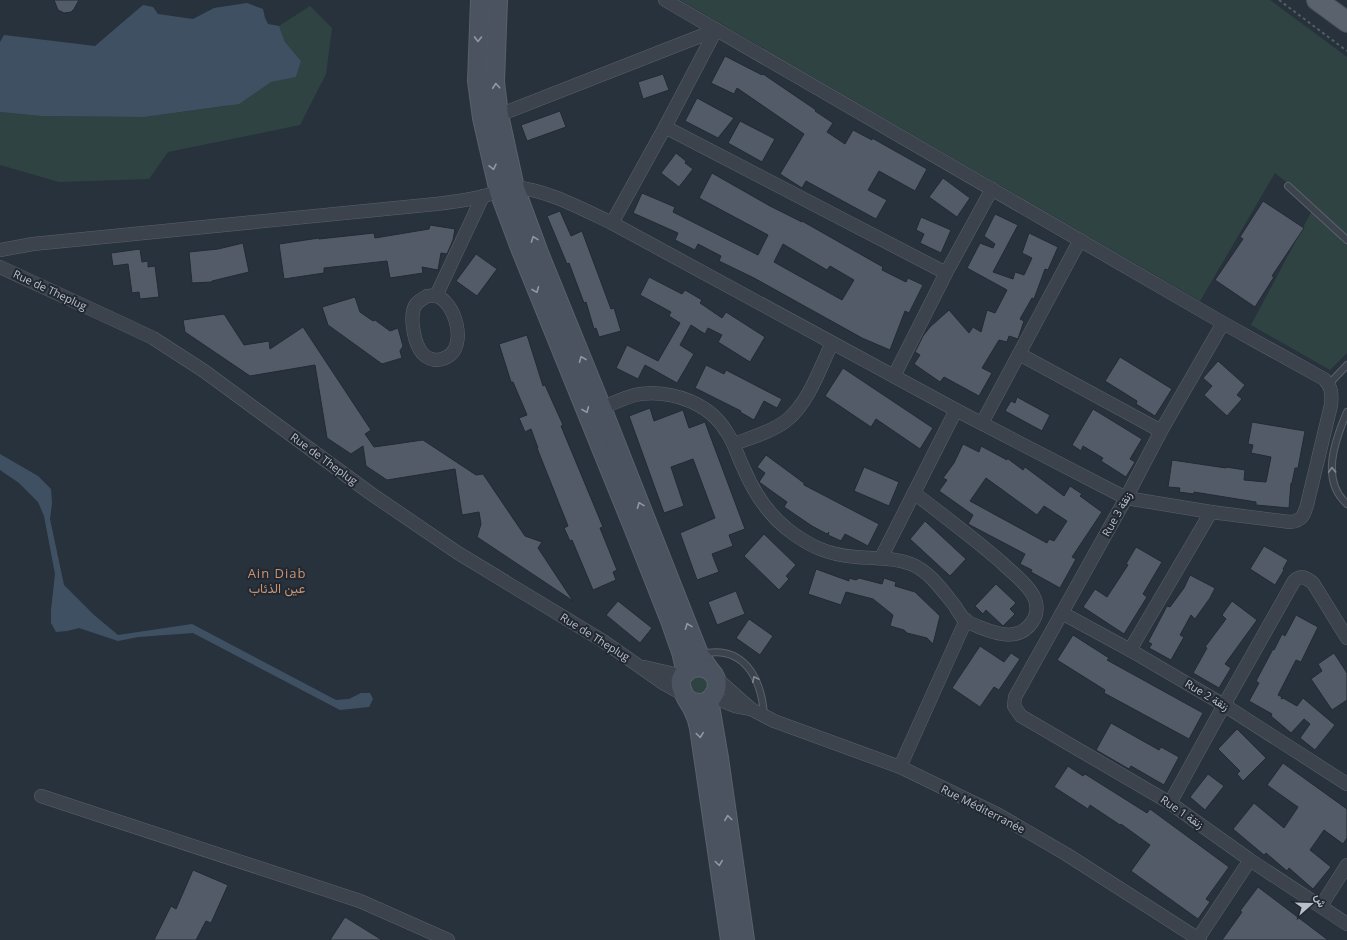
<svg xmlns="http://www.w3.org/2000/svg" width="1347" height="940" font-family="'Open Sans',Vazirmatn,sans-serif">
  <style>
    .green { fill: #304343 }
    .water { fill: #405063 }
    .building { fill: #525b67; stroke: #232a34; fill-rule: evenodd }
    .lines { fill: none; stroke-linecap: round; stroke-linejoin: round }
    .lane-casing { stroke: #5a616b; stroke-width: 8 }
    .street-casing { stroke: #5a616b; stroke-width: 14 }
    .secondary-casing { stroke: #5a616b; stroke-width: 20 }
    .primary-casing { stroke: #484f59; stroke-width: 22 }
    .path { stroke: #4f6061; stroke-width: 2; stroke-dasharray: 3 3; stroke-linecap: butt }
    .lane { stroke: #3c434d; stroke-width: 6 }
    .street { stroke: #3c434d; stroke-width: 13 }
    .secondary { stroke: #4a535f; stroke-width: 18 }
    .primary { stroke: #5a626d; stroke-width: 20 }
    .oneway { stroke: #9299a3 }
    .oneway2 { stroke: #808791 }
    .labels { text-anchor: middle; stroke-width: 4; stroke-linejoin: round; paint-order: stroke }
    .street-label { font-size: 11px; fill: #b8bfc8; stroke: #212832 }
    .quarter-label { font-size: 13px; letter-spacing: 1px; fill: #c89573; stroke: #212832 }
  </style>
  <rect width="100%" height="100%" fill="#28323c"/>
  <!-- green -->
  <g class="green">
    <path d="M680,0h590l77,57v296l-17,17 -79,-45 64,-120 -40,-32 -75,128z"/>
    <path d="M310,6l22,22 -6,46 -26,51 -132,27 -19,27 -90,3 -59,-17v-53l41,4 103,1 83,-11 17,-6 27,-18 25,-5 5,-16 -16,-19 -6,-16z"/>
    <path d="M697,675l7,2 5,5 -1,11 -14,3 -6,-12 3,-6z"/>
  </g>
  <!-- water -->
  <g class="water">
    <path d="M247,3l16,6 2,9 3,6 11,2 6,16 16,19 -5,16 -25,5 -32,22 -95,13 -103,-1 -41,-4v-70l4,-7 91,11 48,-41 10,2 5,7 35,5 21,-11z"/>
    <path d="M0,454l38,22 13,13 1,14 -2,16 14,66 30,30 24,20 74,-11 144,76 13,-1 12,-6h9l3,6 -4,8 -29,3 -147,-77 -55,4 -20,4 -39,-13 -12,3 -11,1 -5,-9v-13l4,-36 -11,-58 -6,-14 -19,-19 -19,-13z"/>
  </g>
  <!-- building -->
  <g class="building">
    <path d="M54,0h25l-5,9 -3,3 -7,1 -6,-3z"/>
    <path d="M725,56l37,19 1,-1 53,36 -1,1 18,12 -6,9 18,12 8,-14 19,10v-2l55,31 -12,22 -36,-20 -11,19 19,10 -11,19 -70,-38 -4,7 -22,-14 24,-40 -67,-46 -3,6 -23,-11z"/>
    <path d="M663,74l6,16 -26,9 -5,-17z"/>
    <path d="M697,98l37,20 -16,20 -33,-17z"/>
    <path d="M560,111l6,16 -39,14 -6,-16z"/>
    <path d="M740,121l35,18 -13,23 -34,-19z"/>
    <path d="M676,153l10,8 -1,2 8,6 -14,18 -18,-14z"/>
    <path d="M712,173l58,33 32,16v-1l81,46 -1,3 24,12 2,-4 15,7 -14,28 -4,-2 -15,39 -28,-12 -108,-60 -35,-17 2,-5 -23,-12 -3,6 -20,-10 3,-7 -45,-20 9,-20 33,14 -2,5 85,43 10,-20 -69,-37zM783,244l44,26 3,-4 24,14 -12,20 -68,-38z"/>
    <path d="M943,178l27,20 -13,19 -28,-20z"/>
    <path d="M1263,201l41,27 -32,48 2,1 -19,30 -40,-27 28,-41 -3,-2z"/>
    <path d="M560,211l11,25 11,-5 29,78 3,-1 7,23 -22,6 -3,-9 -2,1 -8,-27 -2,1 -15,-40 -2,1 -20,-48z"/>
    <path d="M995,214l23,11 -25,47 20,7 2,-7 9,3 8,-17 -10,-5 7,-20 29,14 -10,23 -3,-1 -11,30 -2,-1 -12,21 4,2 -6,18 -9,-3 -2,6 -8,-2 -17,28 10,5 -13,23 -35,-19 -4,5 -26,-18 6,-9 -5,-3 8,-16 7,-9 19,-17 20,23 4,-6 8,5 6,-22 8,3 12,-23 -40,-22 13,-25 13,5 2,-4 -11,-8z"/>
    <path d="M921,217l30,13 -10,23 -21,-10 4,-9 -8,-4z"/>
    <path d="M430,225l25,4 -2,11 -6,14 -6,-1 -3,17 -16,-3 1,6 -33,5 -3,-17 -63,7v5l-40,6 -5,-35 40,-6v1l55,-6 1,5 54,-9z"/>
    <path d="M243,243l6,29 -37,9v1l-20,1 -3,-31 29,-3z"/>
    <path d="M140,249l2,13 6,-1v6l7,-1 4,31 -19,2 -1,-7 -7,1 -4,-29 -15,2 -2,-13z"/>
    <path d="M476,254l21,15 -20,27 -21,-15z"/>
    <path d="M649,277l33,17 3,-4 17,10 -2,3 22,15 4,-6 39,25 -15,25 -32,-20 4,-7 -14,-7 -3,6 -14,-9 -11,20 14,9 -17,29 -32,-18 -7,14 -22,-11 11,-23 31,16 22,-38 -11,-7 2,-4 -31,-17z"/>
    <path d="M355,297l5,15 13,9 2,-1 15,11 8,-3 5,18 -3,5 2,7 -20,6 -54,-39 -6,-18z"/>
    <path d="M224,314l20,31 25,-4 1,8 33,-22 68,103 -6,4 9,13 49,-7 53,35 7,-1 42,62 17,6 -4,6 35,53 -96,-64 4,-13 -2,-12 -17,3 -7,-46 -68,11 -21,-14 -3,-20 -12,8 -24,-16 -12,-73 -65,11 -65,-44 -2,-12z"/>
    <path d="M527,335l16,51 2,-1 18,40 -2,1 42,101 -3,1 17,42 -4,2 3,8 -23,10 -21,-50 -2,1 -6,-13 4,-2 -31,-78h1l-7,-19 -6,3 -6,-14 8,-3 -14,-33h-2l-12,-38z"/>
    <path d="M1120,357l52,32 -17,27 -19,-12 1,-3 -32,-20z"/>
    <path d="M1218,361l27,24 -8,10 5,4 -15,17 -23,-21 8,-9 -9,-8z"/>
    <path d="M706,365l18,9 2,-4 56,29 -5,9 -13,-7 -10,19 -14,-8 1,-1 -46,-23z"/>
    <path d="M843,368l90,60 -13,21 -44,-30 -5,8 -46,-31z"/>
    <path d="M1017,397l33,18 -8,16 -37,-20 6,-10 4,2z"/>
    <path d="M650,408l4,13 29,-11 6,18 16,-6 40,107 -16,6 4,11 -21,8 7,18 -22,8 -17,-47 35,-15 -22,-59 -22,8 13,39 -20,7 -35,-97z"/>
    <path d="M1093,409l49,30 -12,20 5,3 -9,15 -25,-16 2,-3 -20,-12 -2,5 -9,-6z"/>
    <path d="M1252,422l53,9 -7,37h-3l-3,15h-1l-2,25 -33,-3v-3l-62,-10v2l-15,-2 1,-4 -12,-1 4,-27 54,8v-1l19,3 -1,10 22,2 5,-25 -20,-4 2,-8 -5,-1z"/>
    <path d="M963,444l16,8 2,-6 26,14v-2l16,12 2,-3 39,29 6,-10 12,8 -2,2 22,16 -30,45 4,2 -16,29 -29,-16 1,-2 -12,-6 5,-10 -57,-30 5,-9 -34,-24 8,-11 -4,-2 11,-15zM986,478l51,37 7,-9 23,15 -13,20 -5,-2 -2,4 -77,-42z"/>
    <path d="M766,455l38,28v2l75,39 -11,22 -23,-12 -4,7 -13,-6 1,-3 -2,2 -15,-8 -28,-19 3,-5 -28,-20 6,-9 -8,-6z"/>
    <path d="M864,467l35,15 -10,24 -35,-15z"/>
    <path d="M925,521l41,38 -16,17 -40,-37z"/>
    <path d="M764,534l32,31 -10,11 3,3 -10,11 -35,-34z"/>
    <path d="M1264,546l24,14 -5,9 1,1 -9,15 -25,-16z"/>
    <path d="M1136,547l26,15 -19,32 4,3 -23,37 -41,-27 12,-18 12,8 21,-32 -2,-1z"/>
    <path d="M816,569l33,12v-3l7,2 3,-2 23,6 2,-6 12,4 -1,4 20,6 25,24 -7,28 -6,-6 -20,-5 -3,-3 -14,-4 3,-11 -20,-16 -27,-7 -5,13 -33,-11z"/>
    <path d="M1190,575l25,13 -5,10 -15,21 -4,-4 -11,20 4,2 -13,23 -22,-12 3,-4 -4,-2 19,-36 3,1 14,-19z"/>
    <path d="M996,584l20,19 -6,6 5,5 -12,12 -17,-16 -3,4 -8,-8z"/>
    <path d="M736,591l9,23 -28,11 -9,-23z"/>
    <path d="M618,601l34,27 -12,15 -34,-28z"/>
    <path d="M1232,601l25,19 -32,44 6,4 -12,20 -26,-15 14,-25 -2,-1 21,-28 -4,-4z"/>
    <path d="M1296,615l22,12 -17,35 -5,-2 -18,35 4,2 -1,2 2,-1 14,8 6,-8 32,27 -20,25 -15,-12 10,-14 -6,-5 -13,14 -20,-17 1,-2 -23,-13 10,-18 -3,-2 17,-32 1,1 8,-16 3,2z"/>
    <path d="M749,619l24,17 -13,19 -24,-17z"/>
    <path d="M1073,635l36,23 -2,2 96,53 -14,26 -85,-46 1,-3 -48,-30z"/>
    <path d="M980,646l24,16 7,-9 9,6 -21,31 -5,-3 -14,20 -28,-19z"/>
    <path d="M1334,653l13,20v27l-15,10 -21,-31 11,-8 -4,-7z"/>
    <path d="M1111,723l48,27 2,-3 18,10 -15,28 -33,-19 -2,3 -33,-19z"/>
    <path d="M1237,729l29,29 -23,23 -6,-7 3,-3 -22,-22z"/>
    <path d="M1283,763l64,46v29l-4,6 -19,-14 -14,20 21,17 -18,22 -24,-21 -2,3 -21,-18 -2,2 -31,-26 21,-26 30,25 14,-21 -31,-22z"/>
    <path d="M1068,766l15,10 2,-2 62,39 3,-4 79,58 -23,32 4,3 -12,17 -67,-48 19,-26 -29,-21 -1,1 -30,-20 -2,4 -34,-22z"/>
    <path d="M1208,774l16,12 -19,24 -15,-13z"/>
    <path d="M193,870l35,15 -17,38 -5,-2 -10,19h-42l17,-34 5,3z"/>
    <path d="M1258,887l70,53h-106l20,-28 -2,-1z"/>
    <path d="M345,917l37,23h-52z"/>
  </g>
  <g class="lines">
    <!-- lane casing -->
    <g class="lane-casing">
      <g id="lane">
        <path d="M1288,186l59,54"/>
        <path d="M1329,384l18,-19"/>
        <path d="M1347,412c-12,28 -27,68 0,92"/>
        <path d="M701,654c43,-10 60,24 63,60"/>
      </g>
    </g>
    <!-- street casing -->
    <g class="street-casing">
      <g id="street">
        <path d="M499,115l217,-85"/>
        <path d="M665,127l281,146"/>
        <path d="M612,223l53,-96 51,-97"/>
        <path d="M0,250l33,-6 403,-40c16,-2 33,-4 48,-8 10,-3 20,-7 30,-8 26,-2 74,24 98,35l344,187 170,88 85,14 79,10c12,-1 14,-7 17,-17l24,-100c1,-11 1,-18 -7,-26l-101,-56 -558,-323"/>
        <path d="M0,267l119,55 34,16 51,33 166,122 88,60 145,88 60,42 20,11"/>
        <path d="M427,296c3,0 7,-1 9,0 19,5 32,50 11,61 -4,2 -8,3 -12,3 -6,-1 -12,-5 -15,-10 -6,-10 -12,-37 -3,-47 3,-3 7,-5 10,-7z"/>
        <path d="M436,296l47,-100"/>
        <path d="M1223,323l-62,108 -35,67 -111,199 -1,9 7,10 149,87 80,57 97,64"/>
        <path d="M1019,354l142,77"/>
        <path d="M894,376l52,-103 46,-84"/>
        <path d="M602,408c12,-5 25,-12 38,-14 32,-4 69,9 86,37 8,11 11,24 17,36 10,24 23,45 44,62 22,17 41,26 69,28 18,2 37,0 55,7 18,7 32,27 44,42 3,5 6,11 11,15 3,2 9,4 13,6 20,8 42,15 55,-8 4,-7 3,-17 -1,-24 -8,-14 -22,-23 -33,-34 -28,-24 -57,-46 -86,-68"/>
        <path d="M982,423l98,-183"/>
        <path d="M734,444c16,-6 40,-13 53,-24 22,-18 33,-52 45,-77"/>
        <path d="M881,558l75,-148"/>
        <path d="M1062,613l68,37 94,55 123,79"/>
        <path d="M1130,650l81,-138"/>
        <path d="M644,667l39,9"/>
        <path d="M715,677l36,32 23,12 126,46 97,47 69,40 134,86"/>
        <path d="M713,697l22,9 16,3"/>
        <path d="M900,767l66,-147"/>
        <path d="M41,796l319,105 88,39"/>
        <path d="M1170,803l54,-98 70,-124c7,-7 12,-3 19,2l34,55"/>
        <path d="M1321,906l26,-41"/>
        <path d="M1197,940l53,-80"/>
      </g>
    </g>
    <!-- secondary casing -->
    <g class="secondary-casing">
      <g id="secondary">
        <path d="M480,0l-3,81 5,37 17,74 21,56 113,279 36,91 12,34 5,21"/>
        <path d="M498,0l-3,82 4,33 16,73 24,65 63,155 97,246 13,19"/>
        <path d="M686,698c28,19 43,-23 18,-30 -5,-1 -10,-1 -15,2 -18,11 -2,28 4,40 3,6 5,12 6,18l31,212"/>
        <path d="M709,700l10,58 26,182"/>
      </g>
    </g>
    <!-- primary casing -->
    <g class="primary-casing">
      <path id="primary" d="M1317,0l30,22"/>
    </g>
    <!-- path -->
    <path class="path" d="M1279,0l68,51"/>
    <!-- lane -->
    <use href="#lane" class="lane"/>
    <!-- street -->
    <use href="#street" class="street"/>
    <!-- secondary -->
    <use href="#secondary" class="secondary"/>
    <!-- primary -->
    <use href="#primary" class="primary"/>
  </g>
  <!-- one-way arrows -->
  <defs><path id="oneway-chevron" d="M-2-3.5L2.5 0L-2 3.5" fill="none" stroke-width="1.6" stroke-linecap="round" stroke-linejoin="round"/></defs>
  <g class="oneway">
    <use href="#oneway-chevron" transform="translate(478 39) rotate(91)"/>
    <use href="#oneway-chevron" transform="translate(496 86) rotate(-95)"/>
    <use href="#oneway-chevron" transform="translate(493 167) rotate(77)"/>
    <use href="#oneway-chevron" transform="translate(534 239) rotate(-110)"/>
    <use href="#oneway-chevron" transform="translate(536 290) rotate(68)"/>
    <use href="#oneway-chevron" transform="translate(582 359) rotate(-112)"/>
    <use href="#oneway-chevron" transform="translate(586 410) rotate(68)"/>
    <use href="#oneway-chevron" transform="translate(640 505) rotate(-111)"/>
    <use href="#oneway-chevron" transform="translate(688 626) rotate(-111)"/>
    <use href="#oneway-chevron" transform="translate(700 735) rotate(82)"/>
    <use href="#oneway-chevron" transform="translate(728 818) rotate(-98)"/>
    <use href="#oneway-chevron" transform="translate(719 863) rotate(82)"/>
  </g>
  <g class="oneway2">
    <use href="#oneway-chevron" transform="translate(1332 470) rotate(-92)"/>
    <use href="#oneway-chevron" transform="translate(755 679) rotate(-116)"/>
  </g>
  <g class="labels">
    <!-- street labels -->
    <g class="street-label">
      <text transform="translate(50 290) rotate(25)" y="4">Rue de Theplug</text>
      <text transform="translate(324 459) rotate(36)" y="4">Rue de Theplug</text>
      <text transform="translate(1117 514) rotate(-61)" y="4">Rue 3 زنقة</text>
      <text transform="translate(595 637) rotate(32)" y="4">Rue de Theplug</text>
      <text transform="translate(1207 695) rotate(31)" y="4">Rue 2 زنقة</text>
      <text transform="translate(983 809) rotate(27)" y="4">Rue Méditerranée</text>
      <text transform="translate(1182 812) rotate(34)" y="4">Rue 1 زنقة</text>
    </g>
    <!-- quarter labels -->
    <g class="quarter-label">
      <text x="277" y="578">Ain Diab<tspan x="277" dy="15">عين الذئاب</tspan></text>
    </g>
  </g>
  <!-- north arrow -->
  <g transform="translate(1311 904) rotate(70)" stroke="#212832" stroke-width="3" paint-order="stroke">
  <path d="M0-3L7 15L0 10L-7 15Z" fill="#b8bfc8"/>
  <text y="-6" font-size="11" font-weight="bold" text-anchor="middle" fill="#b8bfc8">ش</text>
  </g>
</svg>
